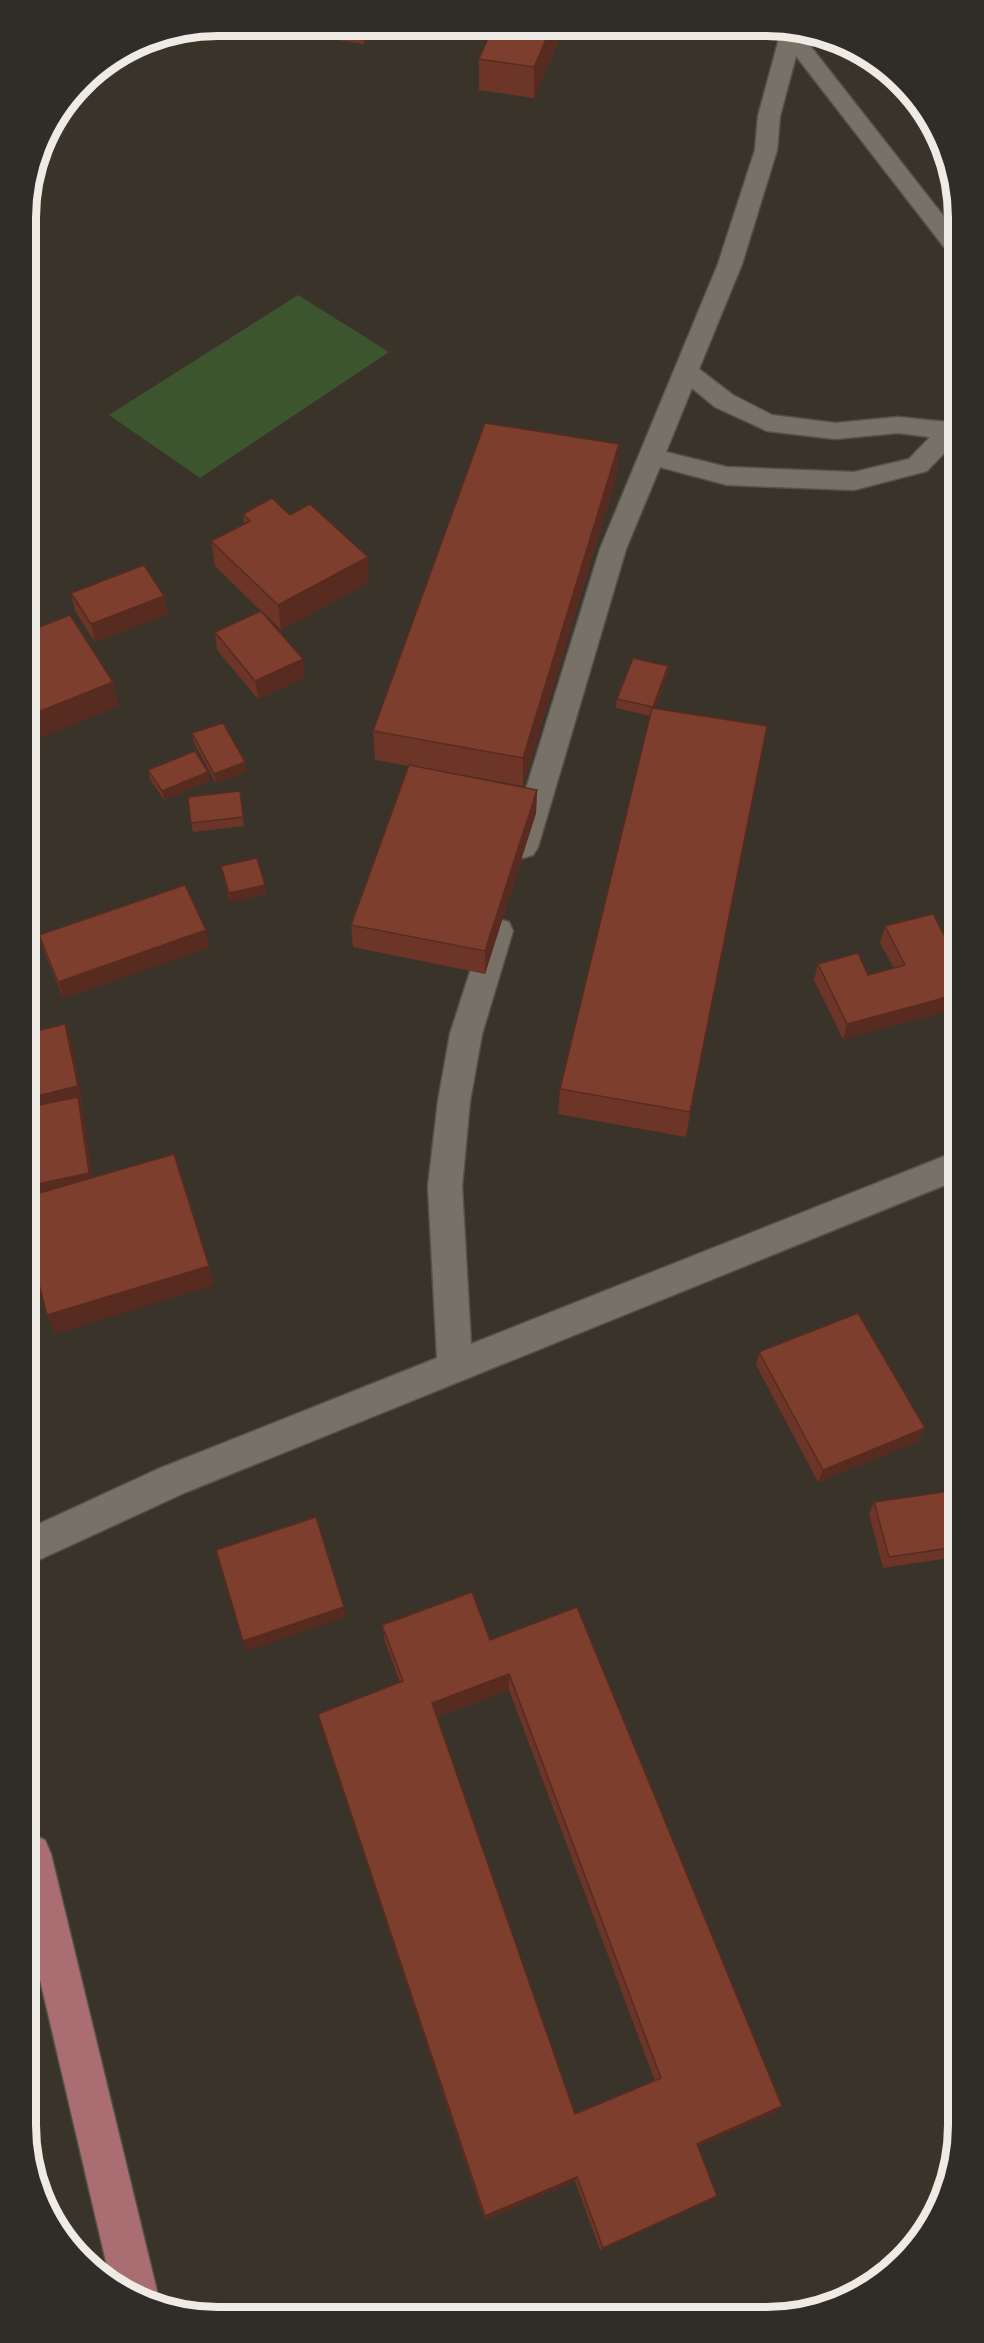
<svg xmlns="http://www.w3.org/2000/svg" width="984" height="2343" font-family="'Noto Serif',serif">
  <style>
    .green { fill: #3d552e }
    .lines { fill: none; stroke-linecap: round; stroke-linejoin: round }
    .minor-casing { stroke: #565149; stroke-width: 3 }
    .major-casing { stroke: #565149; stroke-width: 3 }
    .minor { fill: #787167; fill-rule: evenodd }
    .major { fill: #aa6d71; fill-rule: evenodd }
    .wall { fill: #6c3527; fill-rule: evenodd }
    .shaded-wall { fill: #582b20 }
    .building { fill: #7d3e2d; stroke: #582b20; stroke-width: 1.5; fill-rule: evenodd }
    .rim { fill: none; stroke: #eeeae4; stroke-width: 8 }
  </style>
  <rect width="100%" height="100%" fill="#3a332a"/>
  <!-- green -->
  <path class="green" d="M298,295l91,57 -189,126 -91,-63z"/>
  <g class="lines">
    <!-- minor casing -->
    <g class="minor-casing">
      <g id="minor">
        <path d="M775,29h22l155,198v22l-8,-2 -148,-191 -16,60 -3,34 -35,114 -43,105 34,26 39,20 63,8 63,-6 49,5 6,-1v23l-26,27 -73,19 -127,-5 -67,-18 -34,82 -88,298 -5,8 -10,3 -10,-3 -5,-8 92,-298 118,-285 37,-114 3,-34 22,-81zM692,388l23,19 52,24 68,8 63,-6 32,4 -21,22 -55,13 -127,-5 -61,-15z"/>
        <path d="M498,919l11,3 4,9 -31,103 -12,67 -8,85 9,158 484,-192v29l-771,312 -154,71v-36l128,-59 279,-111 -9,-172 10,-85 12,-67 33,-103 4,-9z"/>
      </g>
    </g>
    <!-- major casing -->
    <g class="major-casing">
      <path id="major" d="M31,1834l14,6 6,14 106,437 -4,9 -43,-21 -79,-338z"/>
    </g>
    <!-- minor -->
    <use href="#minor" class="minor"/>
    <!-- major -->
    <use href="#major" class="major"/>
  </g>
  <!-- wall -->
  <g class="wall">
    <path d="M297,26h76l-9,18 -66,-10z"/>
    <path d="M493,27l71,1 -30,70 -55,-8v-31z"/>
    <path d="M617,474l-94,312 -65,-12 79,16 -1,23 -51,161 -132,-27 -2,-22 58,-159 -34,-6 -2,-29z"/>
    <path d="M243,514l47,1 79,67 -88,48 -19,-19 43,66 -47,22 -41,-49 -2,-18 46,-21 -46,-45 -4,-25 33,-17z"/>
    <path d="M71,593l93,3 4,18 -73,28 -20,-31z"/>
    <path d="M668,666l-1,10 -12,33 112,17 -81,411 -128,-23 2,-25 90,-373 -34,-8 1,-9z"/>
    <path d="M192,733l53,29 1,10 -30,11 -22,-40z"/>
    <path d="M148,770l62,11 -46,19 -14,-21z"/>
    <path d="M241,800l3,26 -51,6 -2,-9z"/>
    <path d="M221,866l45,28 -36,8z"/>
    <path d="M885,926l69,28 1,55 -112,30 -29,-59 4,-16 50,11 26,-7 -14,-25z"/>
    <path d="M39,935l171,12 -147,51 -19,-47z"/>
    <path d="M759,1352l160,89 -101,41 -62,-117z"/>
    <path d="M874,1502l82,11v44l-73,11 -14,-54z"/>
    <path d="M382,1625l108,15 292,466 -7,6 -77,34 13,54 -111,50 -25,-69 -90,39 -163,-491 -4,-15 82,-32 -15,-40zM509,1690l146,391 -80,33 -138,-397z"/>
  </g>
  <!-- shaded-wall -->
  <g class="shaded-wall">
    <path d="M363,26h10l-9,18z"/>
    <path d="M551,28h13l-30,70v-31z"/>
    <path d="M619,444l-2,30 -94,312v-28z"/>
    <path d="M368,557l1,25 -88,48 -3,-25z"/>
    <path d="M164,596l4,18 -73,28 -4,-18z"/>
    <path d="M303,659l2,18 -47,22 -3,-18z"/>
    <path d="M668,666l-1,10 -15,40 1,-9z"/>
    <path d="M113,682l6,24 -91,37v-27z"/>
    <path d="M767,726l-5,29 -76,382 4,-25z"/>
    <path d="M245,762l1,10 -30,11 -2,-9z"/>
    <path d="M208,772l2,9 -46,19 -2,-9z"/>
    <path d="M537,790l-1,23 -51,161v-23z"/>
    <path d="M30,884l3,9 -5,2v-10z"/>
    <path d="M265,885l1,9 -36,8 -1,-9z"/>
    <path d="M206,930l4,17 -147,51 -5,-16z"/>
    <path d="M955,995v14l-112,30 4,-15z"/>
    <path d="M28,1005l6,37 -5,1 -1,-27z"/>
    <path d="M65,1024l6,16 12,62 -3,1 3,9 11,76 -51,10 -5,-14 -9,-69v-17z"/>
    <path d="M209,1266l5,19 -159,49 -8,-19z"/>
    <path d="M925,1428l-6,13 -101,41 5,-12z"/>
    <path d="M344,1607l2,10 -100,34 -3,-10z"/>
    <path d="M509,1674v16l-76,28 -1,-15z"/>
    <path d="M782,2106l-7,6 -84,37 6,-5z"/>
    <path d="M577,2177l-2,4 -90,39v-4z"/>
    <path d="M717,2196l-6,4 -111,50 3,-2z"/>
  </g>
  <!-- building -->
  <g class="building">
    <path d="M493,27l58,1 -17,39 -55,-8z"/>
    <path d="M485,423l134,21 -96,314 -150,-27z"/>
    <path d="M272,498l18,17 20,-11 58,53 -90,48 -67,-64 39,-20 -7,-7z"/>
    <path d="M144,565l20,31 -73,28 -20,-31z"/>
    <path d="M261,611l42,48 -48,22 -40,-49z"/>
    <path d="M70,615l43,67 -85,34 -1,-84z"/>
    <path d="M633,658l35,8 -15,41 -36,-8z"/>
    <path d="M652,708l115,18 -77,386 -130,-23z"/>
    <path d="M223,723l22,39 -31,12 -22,-41z"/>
    <path d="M195,751l13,21 -46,19 -14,-21z"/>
    <path d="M409,765l128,25 -52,161 -134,-26z"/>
    <path d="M240,791l3,26 -52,6 -3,-26z"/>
    <path d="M257,858l8,27 -36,8 -8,-27z"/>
    <path d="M185,885l21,45 -148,52 -19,-47z"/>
    <path d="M933,914l21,40 1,41 -108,29 -29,-60 40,-11 10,22 37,-10 -20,-39z"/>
    <path d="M28,1016l3,16 -3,1z"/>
    <path d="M65,1024l13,62 -49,12 -1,-65z"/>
    <path d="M78,1097l11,76 -51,11 -9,-69v-8z"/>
    <path d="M174,1154l35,112 -162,49 -18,-69v-50z"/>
    <path d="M858,1313l67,115 -102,42 -64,-118z"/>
    <path d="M950,1491l6,22v34l-67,10 -15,-55z"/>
    <path d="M316,1517l28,90 -101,34 -27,-91z"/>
    <path d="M472,1592l18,48 87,-33 205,499 -85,38 20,52 -114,52 -26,-71 -92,39 -167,-502 85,-33 -21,-56zM509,1674l152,404 -86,36 -143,-411z"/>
  </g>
  <!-- crop -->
  <path d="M0 0H984V2343H0ZM218 36H766A182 182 0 0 1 948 218V2125A182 182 0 0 1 766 2307H218A182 182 0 0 1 36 2125V218A182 182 0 0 1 218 36Z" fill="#302c28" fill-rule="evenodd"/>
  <path class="rim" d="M218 36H766A182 182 0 0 1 948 218V2125A182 182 0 0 1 766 2307H218A182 182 0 0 1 36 2125V218A182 182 0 0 1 218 36Z"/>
</svg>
